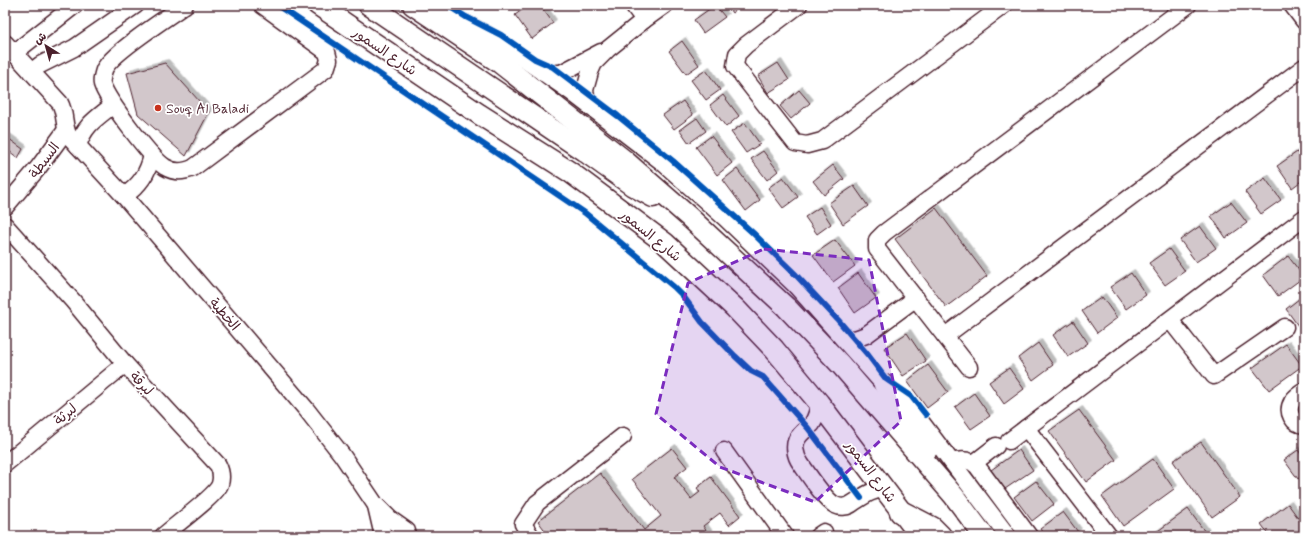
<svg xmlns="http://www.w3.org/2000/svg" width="1309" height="541" font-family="Mynerve,'Playpen Sans Arabic',sans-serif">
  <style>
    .building { fill: #d2c7cb; stroke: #4a1f2b; filter: url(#shadow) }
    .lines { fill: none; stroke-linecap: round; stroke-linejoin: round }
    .minor-casing { stroke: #4a1f2b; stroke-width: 19 }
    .major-casing { stroke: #4a1f2b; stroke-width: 23 }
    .highway-casing { stroke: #4a1f2b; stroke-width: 25 }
    .minor { stroke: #fff; stroke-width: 16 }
    .major { stroke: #fff; stroke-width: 20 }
    .highway { stroke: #fff; stroke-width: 22 }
    .cycleway-casing { stroke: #fff; stroke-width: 8 }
    .cycleway { stroke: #0057b8; stroke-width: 6 }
    .marked { fill: #7b2cbf; fill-opacity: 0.2; stroke: #7b2cbf; stroke-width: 3; stroke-dasharray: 8 5; stroke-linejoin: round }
    .poi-dot { fill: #c8321e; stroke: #fff; stroke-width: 1.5 }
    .labels { text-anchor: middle; stroke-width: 3.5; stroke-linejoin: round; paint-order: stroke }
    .street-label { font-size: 14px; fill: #4a1f2b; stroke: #fff }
    .poi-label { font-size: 14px; fill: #4a1f2b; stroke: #fff; text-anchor: start }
  </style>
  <defs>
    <filter id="shadow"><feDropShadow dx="3.5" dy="-3.5" stdDeviation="0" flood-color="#0004"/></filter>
  </defs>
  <rect width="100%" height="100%" fill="#fff"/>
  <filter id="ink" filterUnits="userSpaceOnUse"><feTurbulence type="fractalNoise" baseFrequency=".025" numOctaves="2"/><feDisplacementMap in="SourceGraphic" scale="8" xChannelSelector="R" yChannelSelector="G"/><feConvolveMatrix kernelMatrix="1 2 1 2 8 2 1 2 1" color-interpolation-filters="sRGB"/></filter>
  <g filter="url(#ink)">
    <!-- building -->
    <g class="building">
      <path d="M529,5h11l13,18 -21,16 -17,-24z"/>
      <path d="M715,5l10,12 -22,16 -9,-13z"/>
      <path d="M726,5h17l-11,8z"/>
      <path d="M682,41l17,24 -13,9 -17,-23z"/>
      <path d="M165,63l44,49 -23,44 -48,-42 -11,-41z"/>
      <path d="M778,63l11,17 -21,13 -10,-17z"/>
      <path d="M706,70l14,20 -14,10 -15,-20z"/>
      <path d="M799,90l11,13 -19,16 -11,-13z"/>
      <path d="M723,95l16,21 -13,11 -16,-22z"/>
      <path d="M683,101l10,14 -19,14 -11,-14z"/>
      <path d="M697,118l9,13 -17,12 -9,-13z"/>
      <path d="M745,123l15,21 -14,9 -15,-21z"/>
      <path d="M5,136l18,13 -5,9 -13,-10z"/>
      <path d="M711,136l21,27 -15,12 -21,-28z"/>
      <path d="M763,151l15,20 -11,9 -16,-21z"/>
      <path d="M1297,152l7,10v17l-12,9 -15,-22z"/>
      <path d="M833,165l11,14 -20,16 -11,-14z"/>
      <path d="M737,169l23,31 -14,11 -23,-31z"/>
      <path d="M783,177l15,20 -15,11 -15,-20z"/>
      <path d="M1265,178l16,22 -20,14 -16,-22z"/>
      <path d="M854,186l14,20 -25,18 -14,-21z"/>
      <path d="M1231,202l16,21 -21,15 -15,-22z"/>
      <path d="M820,207l11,17 -14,10 -12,-17z"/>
      <path d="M936,208l51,68 -41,31 -51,-68z"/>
      <path d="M1200,226l16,22 -20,14 -16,-22z"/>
      <path d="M835,240l20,26 -22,16 -20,-27z"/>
      <path d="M1169,249l16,22 -20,14 -16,-22z"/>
      <path d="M1288,256l16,21 -26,19 -15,-21z"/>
      <path d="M858,273l18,25 -21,15 -17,-25z"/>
      <path d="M1131,273l15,22 -20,14 -16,-22z"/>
      <path d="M1304,295v32l-3,3 -15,-21z"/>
      <path d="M1102,297l15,21 -20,15 -15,-22z"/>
      <path d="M1073,321l15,22 -20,14 -15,-22z"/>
      <path d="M907,333l19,28 -23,15 -19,-28z"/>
      <path d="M1038,343l15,22 -20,15 -15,-22z"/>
      <path d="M1286,344l16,22 -33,24 -17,-22z"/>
      <path d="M928,365l20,27 -21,16 -20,-27z"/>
      <path d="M1009,368l15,21 -20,15 -15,-22z"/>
      <path d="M974,393l16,23 -19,13 -16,-22z"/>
      <path d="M1079,410l37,50 -30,22 -37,-51z"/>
      <path d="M1201,442l39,55 -28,20 -39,-56z"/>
      <path d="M672,448l15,19 -13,10 17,22 9,-7 -3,-4 14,-11 29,39 -11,9 -9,-12 -17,13 7,10h-161l-11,-15 62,-48 44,57 17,-14 -29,-37z"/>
      <path d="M1019,450l14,20 -28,19 -14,-19z"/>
      <path d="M1298,450l6,8v17l-6,4 -14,-19z"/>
      <path d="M1153,459l21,30 -51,37 -21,-30z"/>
      <path d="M1036,481l18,23 -22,17 -18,-24z"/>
      <path d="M1288,504l16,22v10h-34l-9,-12z"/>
      <path d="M1188,509l20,27h-57z"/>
      <path d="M1063,512l15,20 -5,4h-28l-5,-7z"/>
    </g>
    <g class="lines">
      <!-- minor casing -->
      <g class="minor-casing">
        <g id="minor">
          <path d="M185,5c-16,11 -76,50 -81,65 -1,3 -3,11 -2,14 5,16 49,74 63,83 10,6 18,5 28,1l133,-99 3,-9 -2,-8 -65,-47"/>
          <path d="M430,5l58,30 24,16 59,41 91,70 63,56 70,67 89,100 19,13 105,138"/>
          <path d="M633,5l11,15"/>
          <path d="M799,5l-53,40 -9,9 -2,12 60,77 12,2 15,-4 182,-136"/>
          <path d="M1292,5l12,16"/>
          <path d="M5,43l55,60c6,11 3,23 9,33l55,60 182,213 36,46 33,49 15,15 17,12"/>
          <path d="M14,53l61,-48"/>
          <path d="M31,72l9,-7 34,-17 62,-43"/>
          <path d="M543,73h18l40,-21"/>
          <path d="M592,108l-5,-6 -2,-12 5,-18 4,-9 14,-14 36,-29 21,-15"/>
          <path d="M78,146c6,-21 19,-28 35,-41"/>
          <path d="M124,196c15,-10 24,-22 28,-41"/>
          <path d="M5,207l33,-39 28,-38"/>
          <path d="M5,225l68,76 52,63 93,101c3,6 4,12 2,19 -3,11 -46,42 -57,52"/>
          <path d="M1170,320l44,56 71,-49"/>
          <path d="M945,336l359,-269"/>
          <path d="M843,338l12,1 11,-4 50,-37"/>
          <path d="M969,367l-92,-118v-9l7,-7 304,-228"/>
          <path d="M1304,391c-4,3 -10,6 -12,11 -6,10 1,22 12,23"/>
          <path d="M819,403c-1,8 -3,15 -7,21 -4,4 -9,7 -12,11 -8,8 -5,21 1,29 7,10 24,36 34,41 6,3 13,2 18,-2 11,-7 18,-13 31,-14"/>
          <path d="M1026,428l83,108"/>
          <path d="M1009,441l295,-223"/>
          <path d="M724,451l61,85"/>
          <path d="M952,462c10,-3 18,-3 25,4l52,70"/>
          <path d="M974,463l22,-17"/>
          <path d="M5,464l120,-100"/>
          <path d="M376,506l7,30"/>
          <path d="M531,536l-8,-12 14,-21 86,-67"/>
          <path d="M818,536l6,-4"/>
        </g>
      </g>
      <!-- major casing -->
      <g class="major-casing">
        <g id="major">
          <path d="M318,5l161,109 91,58 95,71 70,65 39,41 45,54 101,133"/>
          <path d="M369,5l215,146 49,35 20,11"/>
          <path d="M413,5l87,58 124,97 64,56 98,91 55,58 113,131 30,40"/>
          <path d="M884,385l44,64"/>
        </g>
      </g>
      <!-- highway casing -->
      <g class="highway-casing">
        <path id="highway" d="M901,512l31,16 8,8"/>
      </g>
      <!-- minor -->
      <use href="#minor" class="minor"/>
      <!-- major -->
      <use href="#major" class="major"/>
      <!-- highway -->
      <use href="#highway" class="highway"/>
      <!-- cycleway casing -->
      <g class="cycleway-casing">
        <g id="cycleway">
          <path d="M277,5l308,208 89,74 9,9 19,26 33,34 16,15 12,6 45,51 53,70"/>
          <path d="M447,5l19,12 35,18 34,24 18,8 65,49 55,45 80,72 43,42 42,45 30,35 18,24 25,17 15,19"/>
        </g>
      </g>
      <!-- cycleway -->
      <use href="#cycleway" class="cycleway"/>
    </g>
  </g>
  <!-- marked area -->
  <path class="marked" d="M764,249l105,11 32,161 -86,81 -95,-35 -64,-53 32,-131z"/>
  <!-- markers -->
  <circle class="poi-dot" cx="158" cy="108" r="4"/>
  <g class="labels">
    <!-- street labels -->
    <g class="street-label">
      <text transform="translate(385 51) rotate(34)" y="5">شارع السمور</text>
      <text transform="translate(44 160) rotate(-53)" y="5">السبطة</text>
      <text transform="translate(651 235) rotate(39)" y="5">شارع السمور</text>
      <text transform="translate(225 314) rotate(49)" y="5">الخطية</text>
      <text transform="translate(142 383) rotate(47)" y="5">لبرقة</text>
      <text transform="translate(65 414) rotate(-40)" y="5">لبرثة</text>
      <text transform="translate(871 471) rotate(53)" y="5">شارع السمور</text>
    </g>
    <!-- poi labels -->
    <g class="poi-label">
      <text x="166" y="113">Souq Al Baladi</text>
    </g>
  </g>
  <!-- margin -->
  <rect width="1309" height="541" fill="none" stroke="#fff" stroke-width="20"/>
  <rect x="10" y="10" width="1289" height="521" fill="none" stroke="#4a1f2b" stroke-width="1.5" filter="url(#ink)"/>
  <!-- north arrow -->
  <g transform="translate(46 46) rotate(323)" stroke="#ffffff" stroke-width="3" paint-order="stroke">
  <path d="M0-3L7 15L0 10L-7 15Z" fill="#4a1f2b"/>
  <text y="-6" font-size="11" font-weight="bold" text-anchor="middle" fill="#4a1f2b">ش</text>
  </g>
</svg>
